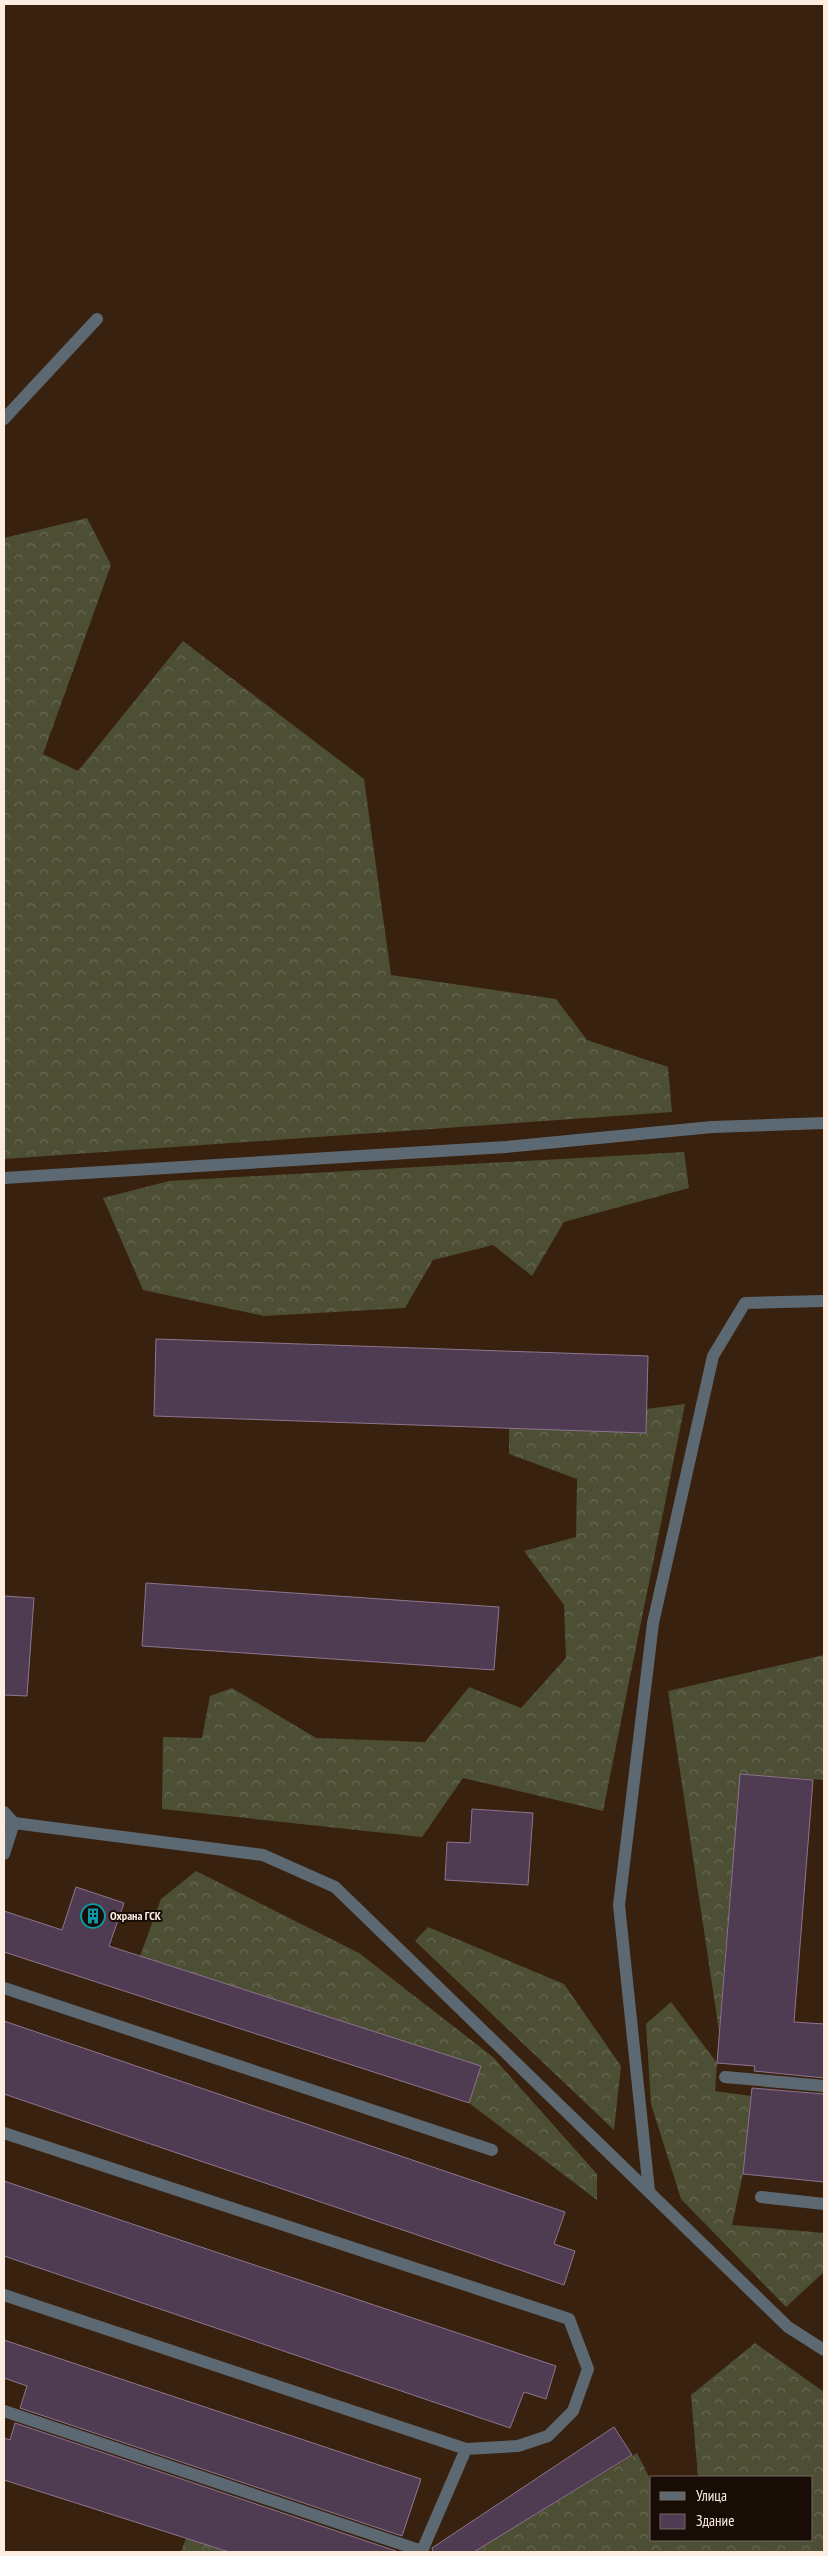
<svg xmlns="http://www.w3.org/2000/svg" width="828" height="2556" font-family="'PT Sans Narrow',sans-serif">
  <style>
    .forest { fill: url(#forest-crowns) }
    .building { fill: #503c52; stroke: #8d758f }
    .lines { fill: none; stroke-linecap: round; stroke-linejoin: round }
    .minor { stroke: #5d6972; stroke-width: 12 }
    .labels { text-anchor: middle; stroke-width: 4; stroke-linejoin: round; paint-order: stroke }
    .poi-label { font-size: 12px; font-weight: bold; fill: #fdede1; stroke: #180d06; text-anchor: start }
  </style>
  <defs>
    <pattern id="forest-crowns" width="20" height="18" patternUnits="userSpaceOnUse" patternTransform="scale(1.25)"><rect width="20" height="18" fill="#4c4f34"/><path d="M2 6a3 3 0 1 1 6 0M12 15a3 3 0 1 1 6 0" fill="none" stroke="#676951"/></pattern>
  </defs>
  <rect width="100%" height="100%" fill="#38210e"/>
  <!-- forest -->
  <g class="forest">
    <path d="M87,518l24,47 -68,189 35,17 105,-130 181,138 27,196 165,24 31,41 81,27 4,45 -668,47v-621z"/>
    <path d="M684,1152l5,36 -125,34 -32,54 -39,-31 -60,15 -28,48 -141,8 -121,-26 -40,-92 66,-17z"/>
    <path d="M685,1404l-82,407 -140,-33 -41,59 -260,-28 1,-72 39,1 8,-42 22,-8 84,50 109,4 44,-55 52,21 45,-50 -2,-53 -40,-54 52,-14 1,-58 -68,-25v-26l137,5v-24z"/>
    <path d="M824,1655v125l-84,-6 -21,257 -51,-340z"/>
    <path d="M196,1871l163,82 134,104 104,117v26l-128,-97 12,-37 -341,-110 21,-57z"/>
    <path d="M428,1927l136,57 57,82 -7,64 -199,-189z"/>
    <path d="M671,2002l46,61 -2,28 36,5 -8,78 -11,51 92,8v39l-38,35 -105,-108 -30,-95 -5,-80z"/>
    <path d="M755,2343l69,49v160h-350l163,-99 15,30v57h160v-63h-114l-7,-82z"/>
    <path d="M186,2538l43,14h-48z"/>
  </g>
  <!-- building -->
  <g class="building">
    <path d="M156,1339l492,17 -2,77 -492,-17z"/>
    <path d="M146,1583l353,24 -5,63 -352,-24z"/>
    <path d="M4,1596l30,2 -7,98 -23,-1z"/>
    <path d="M740,1774l73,6 -19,242 30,2v54l-70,-7 1,-5 -38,-3z"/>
    <path d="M472,1809l61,4 -5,72 -83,-5 2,-38 23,1z"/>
    <path d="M76,1887l48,16 -15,43 372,120 -12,37 -465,-151v-41l58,19z"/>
    <path d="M4,2021l561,191 -11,32 21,7 -11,34 -560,-191z"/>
    <path d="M752,2088l72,6v88l-81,-8z"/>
    <path d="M4,2181l552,185 -10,33 -22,-7 -14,36 -506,-172z"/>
    <path d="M4,2340l417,139 -19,57 -382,-128 7,-22 -23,-8z"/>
    <path d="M15,2423l381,128v1h-167l-225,-72v-42l6,2z"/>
    <path d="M614,2427l18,28 -158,97h-41l-1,-4z"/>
  </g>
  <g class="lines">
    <!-- minor -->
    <g class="minor">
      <path d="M4,419l93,-100"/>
      <path d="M4,1178l502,-31 206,-20 112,-4"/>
      <path d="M4,1812l10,11 -10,1"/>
      <path d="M4,1854l10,-31 249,32 72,32 453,440 36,23"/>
      <path d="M4,1988l488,162"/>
      <path d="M725,2077l99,9"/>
      <path d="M4,2133l565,186 19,50 -15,42 -25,25 -30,10 -52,3 -44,102 -418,-140"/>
      <path d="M649,2191l-30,-286 34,-282 60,-267 32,-53 79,-2"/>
      <path d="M761,2197l63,7"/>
      <path d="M4,2295l462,154"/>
    </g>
  </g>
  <!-- icons -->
  <defs>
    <g id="building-ring" transform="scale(1.25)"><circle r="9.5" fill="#180d06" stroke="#0f9aa8" stroke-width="1.5"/><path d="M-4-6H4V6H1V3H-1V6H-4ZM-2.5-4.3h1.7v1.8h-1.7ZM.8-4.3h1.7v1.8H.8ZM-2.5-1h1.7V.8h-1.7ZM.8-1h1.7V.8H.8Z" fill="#0f9aa8"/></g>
  </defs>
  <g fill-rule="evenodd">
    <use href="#building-ring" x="93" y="1916"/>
  </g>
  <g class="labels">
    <!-- poi labels -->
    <g class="poi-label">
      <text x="110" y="1920">Охрана ГСК</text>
    </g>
  </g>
  <!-- border -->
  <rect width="828" height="2556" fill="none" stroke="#fdede1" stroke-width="10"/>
  <!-- legend -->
  <rect x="650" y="2476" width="162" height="65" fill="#180d06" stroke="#74675e"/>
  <rect x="660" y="2492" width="25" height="8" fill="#5d6972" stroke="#74675e"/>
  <text x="696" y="2501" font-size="15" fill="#fdede1">Улица</text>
  <rect x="660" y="2514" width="25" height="15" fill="#503c52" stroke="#74675e"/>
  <text x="696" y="2526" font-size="15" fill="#fdede1">Здание</text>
</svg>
